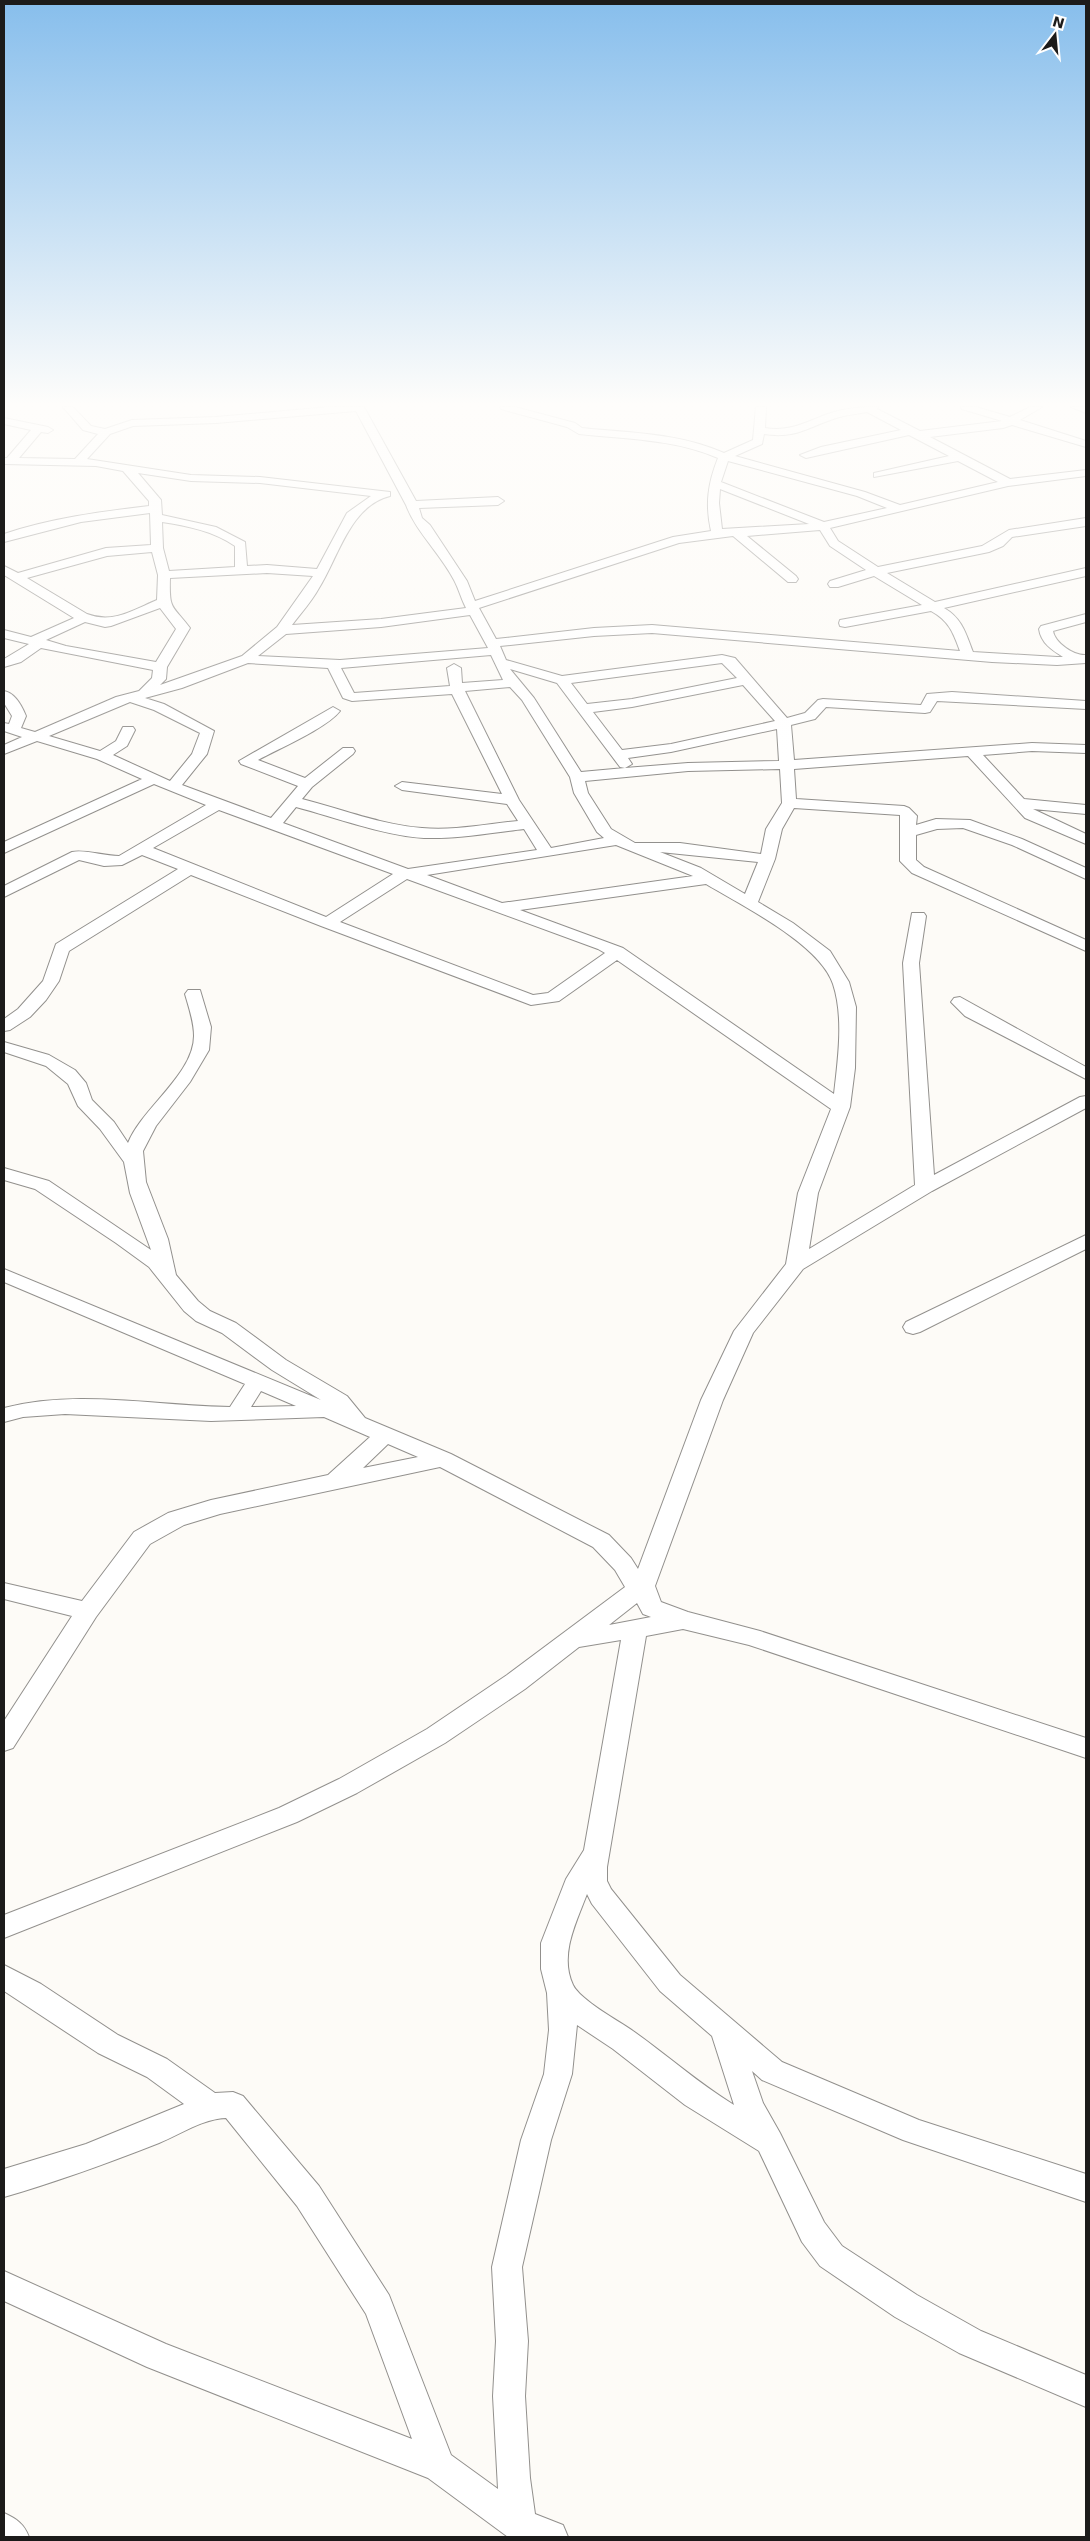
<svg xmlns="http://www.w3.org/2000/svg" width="1090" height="2541" font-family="'DejaVu Sans',sans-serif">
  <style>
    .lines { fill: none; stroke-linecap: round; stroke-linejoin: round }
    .minor-casing { stroke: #92908d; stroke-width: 2 }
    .minor { fill: #fff; fill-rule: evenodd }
  </style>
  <rect width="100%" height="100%" fill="#fdfbf7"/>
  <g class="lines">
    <!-- minor casing -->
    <g class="minor-casing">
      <g id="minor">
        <path d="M63,407h10l18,19 14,3 27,-9 84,-3 113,-10h35l52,94 82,-4 6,4 -6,4 -79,3 3,10 8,7 37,56 8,20 198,-64 38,-6c-6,-27 -3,-48 7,-73 -44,-19 -92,-19 -139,-24l-12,-7 -66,-18 -1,-2h15l60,16 7,5c48,5 97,5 142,25l29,-13 3,-33h10l-1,21c26,4 40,-6 63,-14 16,-6 33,-7 50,-7l-1,2 43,22 82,-10 -40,-12 -1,-2h15l34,10 20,-10h12l-22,13 66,21v6l-74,-22 -9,3 -73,9 80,42 76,-9v6l-78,10 -178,42 8,13 40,26 104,-21 27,-16 77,-12v8l-74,11 -9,9 -14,6 -102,21 48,29 151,-34v8l-142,32c18,10 22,26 29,44l84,5h6c-11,-7 -22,-14 -24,-28l2,-3 45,-12v8l-33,9c2,12 21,25 33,24v8l-29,2 -65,-3 -340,-29 -58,3 -94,10 6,14 56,16 160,-21 13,3 52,60 18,-5 13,-13 5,-1 98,6 6,-11 25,-2 134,9v8l-149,-8 -7,11 -5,1 -99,-6 -11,12 -24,6 3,35 238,-17 54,2v8l-54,-2 -49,4 41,44 62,6v9l-53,-5 53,25v10l-61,-26 -57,-62 -174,13 2,30 108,7 5,2 8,8 -1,9 20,-6 34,1 52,19 64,29v11l-74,-34 -49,-17 -26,1 -21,6v25l8,7 162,73v11l-174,-78 -12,-12v-46l-106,-7 -12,21 -7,30 -17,43 35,21 37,28 19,31 7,25 -1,61 -5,39 -32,86 -9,56 106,-64 -12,-222 9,-50h12l2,3 -7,47 15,212 146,-78 6,-1v12l-154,83 -129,78 -50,64 -30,67 -68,186 6,16 27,10 72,19 326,107v20l-337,-113 -66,-16 -37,7 -39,231v14l4,8 69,86 102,87 137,58 167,54v28l-183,-62 -141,-60 -10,-9 11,32 17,30 44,89 18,24 75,49 64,36 105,44v32l-127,-54 -64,-36 -75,-51 -18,-24 -43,-91 -74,-46 -72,-56 -36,-24 -5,49 -21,66 -29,127 6,74 -3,55 5,82 5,36 28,11 5,12h-60l-80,-59 -281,-111 -143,-66v-30l162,73 246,95 -46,-125 -69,-108 -71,-88c-24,1 -45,16 -67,25 -51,20 -103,39 -155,54v-28l82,-25 98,-40 -37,-27 -49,-24 -94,-62v-26l37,19 77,51 49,24 48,34 18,-1 10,4 76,90 70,109 62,160 47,34 -5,-93 3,-55 -4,-74 29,-127 23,-66 5,-44 -2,-37 -6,-24v-26l25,-64 18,-29 37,-210 -42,7 -54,42 -80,54 -88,50 -60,29 -293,116v-23l275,-107 60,-29 88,-50 80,-54 118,-88 -10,-17 -22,-23 -153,-80 -220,47 -36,11 -34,19 -54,73 -83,131 -9,3v-30l68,-105 -68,-17v-16l78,18 52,-69 34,-19 43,-13 117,-25 42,-38 -46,-20 -113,4 -146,-7 -42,3 -19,5v-14c73,-19 151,-2 226,-1l15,-23 -241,-102v-13l317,131 -49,-30 -50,-37 -26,-12 -12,-10 -35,-44 -33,-24 -81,-54 -31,-9v-12l45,13 102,69 -21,-57 -6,-31 -24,-33 -22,-23 -10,-22 -22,-18 -42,-14v-10l45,13 26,15 11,13 6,17 22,22 14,21c14,-35 66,-69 66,-107 0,-14 -5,-28 -9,-42l3,-4h12l11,37 -2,23 -19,32 -34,44 -13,25 3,31 22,57 8,36 22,26 12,10 26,12 50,37 61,36 18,22 86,36 158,81 22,23 7,11 63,-169 33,-69 52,-67 12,-71 33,-84 -214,-149 -58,41 -28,4 -210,-79 -130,-51 -122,76 -10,30 -13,19 -16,17 -20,13 -6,1v-12l14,-10 25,-28 13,-37 122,-75 -36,-14 -20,10 -18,1 -25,-6 -75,37v-11l68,-34c12,-3 32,4 47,4l87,-51 -52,-21 -150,69v-11l138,-63 -45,-20 -60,-18 -33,13v-9l18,-8 -18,-6v-8l5,1 3,-8 -8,-13v-12c11,2 18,15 22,25l-5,12 14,4 81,-35 23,-6 13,-13 1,-8 -112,-22 -20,14 -17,5v-8l25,-15 -25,-6v-8l27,7 43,-19 -70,-43v-9l14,7 88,-25 45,-3 -1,-32 -69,9 -77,20v-8c47,-16 96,-22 145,-28v-5l-26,-30 -27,-5 -92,-2v-6h3l24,-28 -27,-6v-6l44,9 5,3 -5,3 -7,-1 -22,26 56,1 23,-25 -15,-4zM356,411l50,94c10,27 34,48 48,75 5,9 7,19 12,28l-85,11 -89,6c9,-12 20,-24 27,-37 20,-32 31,-82 71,-92v-4l-130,-15 -69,-2 -104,-16 23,-25 23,-8 83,-3zM867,412l34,18 -80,17 -21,8 6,3 103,-23 40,21 -75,17v4l84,-16 40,21 -98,23 -35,-13 -130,-36 27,-12 2,-10c32,5 44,-7 72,-16 10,-3 21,-4 31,-6zM728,461l129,35 30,12 -63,14 -103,-40zM138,473l53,8 69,2 111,13 -24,17 -30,56 -50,-4 -20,1 -2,-24 -29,-15 -54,-12 -1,-15zM720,489l89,35 -87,5 -3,-26zM162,522c26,4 51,9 73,24v21l-66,4 -6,-23zM820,530l10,16 36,24 -36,11 -2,3 2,3h8l36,-11 48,29 -82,15 -1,3 1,3 5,1 86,-16c18,10 22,21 29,40l-308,-26 -58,3 -98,11 -17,-31 200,-65 54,-7 55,46h8l2,-3 -2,-3 -49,-40zM152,552l6,23 -1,25c-24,10 -44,24 -70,14l-60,-36 80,-22zM267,573l46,3 -36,51 -35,29 -82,29 6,-6 1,-12 23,-39c-18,-24 -21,-17 -20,-50zM160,608l16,21 -20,33 -90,-16 -20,-6 39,-18 20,5 6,-1zM470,615l18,33 -148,12 -82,-4 28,-22 95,-7zM491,655l12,25 -41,3 -1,-15 -7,-4 -7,4 3,18 -96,7 -13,-25zM248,663l80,5 15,30 9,3 100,-7 50,100 -100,-12 -7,4 7,4 105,14 11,17c-31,3 -65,10 -96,7 -40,-3 -81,-19 -120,-29l10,-12 41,-33 2,-3 -2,-3h-10l-38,30 -47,-18c20,-11 69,-32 82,-49l-7,-4 -94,54 2,3 57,22 -27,32 -89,-33 25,-31 7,-23 -50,-27 -19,-6 37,-10zM722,663l15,15 -105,21 -45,5 -16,-21zM510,669l47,14 63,84 5,1 -44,4 -47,-74zM743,685l32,36 -104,23 -49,6 -29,-38 39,-5zM510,687l12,13 48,77 4,16 23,39 7,6 -53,10 -32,-48 -54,-109zM130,702l24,8 46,23 -8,21 -22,27 -57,-26 14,-9 8,-16 -2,-3h-10l-7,14 -16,10 -51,-15zM777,729l2,32 -91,2 -63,5 7,-4 -4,-6 43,-6zM780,769l2,34 -16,26 -5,25 -81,-11h-45l-24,-14 -23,-36 -3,-12 103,-10zM296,807c38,10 89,29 128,31 33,1 67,-5 100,-9l13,21 -129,19 -125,-46zM219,810l174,64 -67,43 -173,-69zM616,845l77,31 -191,27 -75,-28zM660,852l98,10 -13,32 -44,-26zM407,879l191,70 7,4 -57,40 -15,2 -193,-73zM706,884c35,21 114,60 127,100 11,33 5,75 1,110l-211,-146 -103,-38zM261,1391l35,15 -45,1zM388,1444l30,13 -55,11zM637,1603l6,11 8,3 -42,8zM587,1894l5,10 68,87 52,45 22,69c-36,-22 -67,-50 -101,-74 -14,-10 -53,-31 -60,-46 -14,-30 3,-62 14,-91z"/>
        <path d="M1071,407h15v6z"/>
        <path d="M960,997l126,70v12l-121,-63 -14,-14 3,-4z"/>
        <path d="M1086,1235v14l-166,83 -7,2 -7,-2 -3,-5 3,-5z"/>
        <path d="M4,2513c13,6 20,11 25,24h-25z"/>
      </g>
    </g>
    <!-- minor -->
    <use href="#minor" class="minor"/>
  </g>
  <!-- sky -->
  <linearGradient id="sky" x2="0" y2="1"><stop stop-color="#87beec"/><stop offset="0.53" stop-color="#fefdfb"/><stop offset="1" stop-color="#fefdfb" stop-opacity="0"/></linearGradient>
  <rect width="1090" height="762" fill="url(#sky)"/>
  <!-- border -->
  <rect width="1090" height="2541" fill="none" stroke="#1c1b1a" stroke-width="10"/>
  <!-- north arrow -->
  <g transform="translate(1055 35) rotate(16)" stroke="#ffffff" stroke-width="4" paint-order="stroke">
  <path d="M0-4L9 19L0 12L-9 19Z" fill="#1c1b1a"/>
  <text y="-8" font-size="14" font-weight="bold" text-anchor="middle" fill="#1c1b1a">N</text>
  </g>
</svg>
